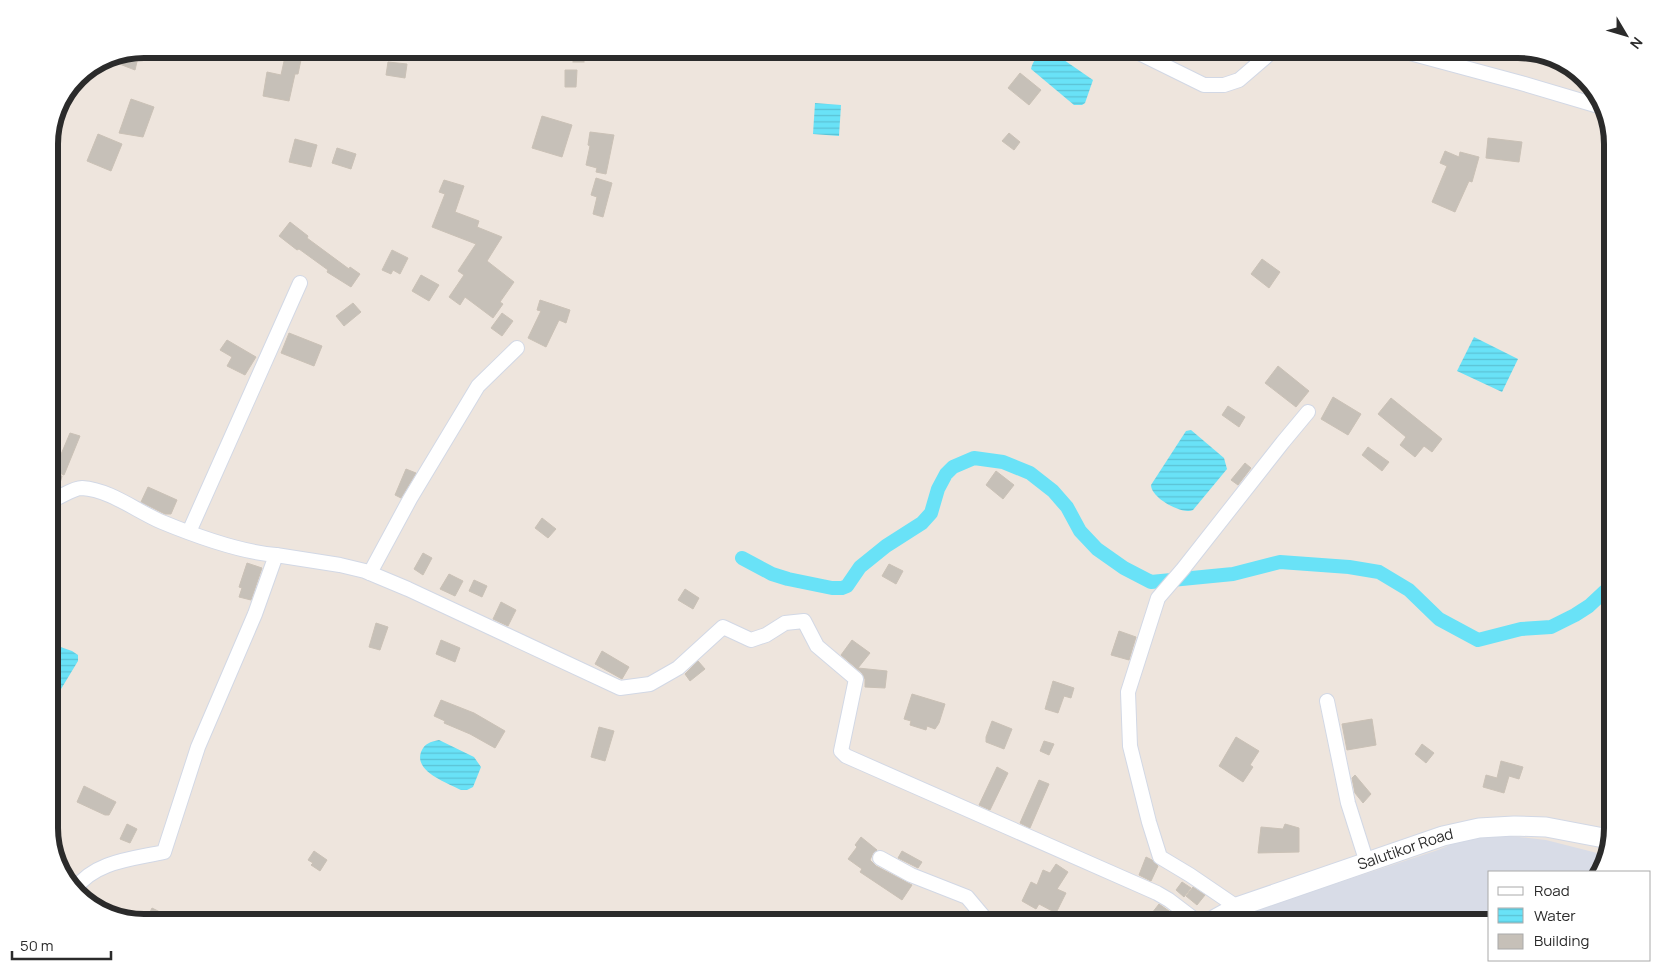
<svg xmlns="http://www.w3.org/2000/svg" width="1661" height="971" font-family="Manrope,sans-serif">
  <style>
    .airport { fill: #d8dce7 }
    .water { fill: url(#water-rules) }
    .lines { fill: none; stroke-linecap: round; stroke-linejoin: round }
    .canal { stroke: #69e2f7; stroke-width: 14 }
    .building { fill: #c6c0b8; stroke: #cac1b6 }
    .minor-casing { stroke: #d2d8e5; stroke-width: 16 }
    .secondary-casing { stroke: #d2d8e5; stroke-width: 21 }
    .minor { stroke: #fff; stroke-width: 14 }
    .secondary { stroke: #fff; stroke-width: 19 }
    .labels { text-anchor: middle; stroke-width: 4; stroke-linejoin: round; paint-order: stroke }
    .street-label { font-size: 15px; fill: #2b2b2b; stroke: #fff }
    .rim { fill: none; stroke: #2b2b2b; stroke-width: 6 }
  </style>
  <defs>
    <pattern id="water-rules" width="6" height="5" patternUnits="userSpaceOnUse" patternTransform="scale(1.25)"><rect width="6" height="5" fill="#69e2f7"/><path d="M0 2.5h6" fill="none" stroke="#5bc2d4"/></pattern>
  </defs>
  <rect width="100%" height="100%" fill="#eee5dd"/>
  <!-- airport -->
  <path class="airport" d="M1509,836l37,4 59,15 -5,17h-110v50h-267l14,-7 37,-11 164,-54 26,-11z"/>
  <!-- water -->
  <g class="water">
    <path d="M1048,49l45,31 -8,23 -3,2h-8l-43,-36c1,-7 9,-18 17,-20z"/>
    <path d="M815,103l26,2 -2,31 -26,-2z"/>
    <path d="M1474,337l44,22 -16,33 -45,-21z"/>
    <path d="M1191,430l33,28 3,11 -34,41c-11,5 -42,-12 -42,-25l35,-54z"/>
    <path d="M49,643l23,8 6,4v6l-20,33 -9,30z"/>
    <path d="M439,740l35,17 7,10 -8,20 -6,3h-6c-13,-7 -47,-18 -40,-38 4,-9 9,-10 18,-12z"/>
  </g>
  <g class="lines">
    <!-- canal -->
    <path class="canal" d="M742,558l30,16 16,5 44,9h10l5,-2 13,-19 26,-21 36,-23 9,-10 7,-24 8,-15 7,-7 21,-9 29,4 27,11 23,18 14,16 13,24 17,18 27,19 27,14 82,-8 47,-12 69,5 30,5 30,18 30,29 39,21 43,-11 30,-2 24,-12 14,-9 15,-14 8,-5"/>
  </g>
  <!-- building -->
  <g class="building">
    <path d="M140,49l-5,21 -31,-12 3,-2z"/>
    <rect x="573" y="49" width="11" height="13"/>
    <path d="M286,52l16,3 -4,19h-3l-6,27 -26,-5 4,-24 14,3z"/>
    <path d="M388,62l19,2 -2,14 -19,-3z"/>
    <path d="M565,70h12l-1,17h-11z"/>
    <path d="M1020,73l21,17 -12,15 -21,-17z"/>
    <path d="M131,99l23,8 -11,30 -24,-4z"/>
    <path d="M542,116l30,9 -10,32 -30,-9z"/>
    <path d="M590,132l24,3 -8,39 -10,-2 1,-4 -11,-3 4,-19 -2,-1z"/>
    <path d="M1009,133l11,9 -6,8 -12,-9z"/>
    <path d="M98,134l24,10 -11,27 -24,-10z"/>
    <path d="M1488,138l34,4 -3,20 -33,-4z"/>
    <path d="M295,139l22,6 -6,22 -22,-5z"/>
    <path d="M337,148l19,6 -5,15 -19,-6z"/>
    <path d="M1445,151l14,6 1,-5 19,5 -7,25 -3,-1 -14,31 -23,-10 15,-36 -7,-3z"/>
    <path d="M596,178l16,5 -9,34 -10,-3 4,-17 -6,-2z"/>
    <path d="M444,180l20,6 -9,26 24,9 -2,6 25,10 -15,24 27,21 -14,20 3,2 -10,14 -28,-21 -5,8 -11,-8 15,-22 -6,-4 18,-27 -44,-17 13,-33 -6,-2z"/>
    <path d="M290,222l18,14 -1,2 42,31 1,-2 10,7 -9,13 -24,-15 1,-2 -29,-21 -2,1 -18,-14z"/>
    <path d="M392,250l16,8 -8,16 -7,-4 -2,4 -9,-4z"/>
    <path d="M1262,259l18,13 -11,16 -18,-14z"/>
    <path d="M421,275l18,10 -10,16 -17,-10z"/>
    <path d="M540,300l30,10 -4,13 -7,-3 -13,27 -18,-9 13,-27 -4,-1z"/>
    <path d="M353,303l8,9 -17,14 -8,-10z"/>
    <path d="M502,313l11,8 -11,15 -11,-8z"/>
    <path d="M289,333l33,13 -8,20 -33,-13z"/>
    <path d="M227,340l29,17 -11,18 -18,-9 5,-9 -12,-7z"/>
    <path d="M1278,366l31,25 -13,16 -31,-24z"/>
    <path d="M1333,397l28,17 -13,21 -27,-16z"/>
    <path d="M1391,398l51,41 -10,13 -8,-6 -9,11 -15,-12 6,-8 -28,-23z"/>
    <path d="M1228,406l17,11 -6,10 -17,-12z"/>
    <path d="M70,433l10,3 -16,39 -10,-4z"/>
    <path d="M1368,447l21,15 -7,9 -20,-16z"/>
    <path d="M1245,463l6,5 -13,17 -7,-5z"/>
    <path d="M406,469l10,4 -15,25 -6,-3z"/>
    <path d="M996,471l18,14 -11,14 -17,-14z"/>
    <path d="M49,473l13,3 -3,11 -2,1 -8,-2z"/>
    <path d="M148,487l29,13 -6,14h-6l-24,-12z"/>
    <path d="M542,518l14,11 -8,9 -13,-10z"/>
    <path d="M423,553l9,5 -9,17 -9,-6z"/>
    <path d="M247,563l15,5 -11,32 -12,-3 3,-9 -3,-1z"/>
    <path d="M889,564l14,7 -7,13 -14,-8z"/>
    <path d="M449,574l14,7 -8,15 -15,-7z"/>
    <path d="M474,580l13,6 -5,11 -13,-6z"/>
    <path d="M685,589l14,9 -6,11 -15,-9z"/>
    <path d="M501,602l15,8 -8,16 -15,-7z"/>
    <path d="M376,623l12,4 -8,23 -11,-3z"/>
    <path d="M1119,631l17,6 -7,23 -18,-5z"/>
    <path d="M441,640l19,8 -5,14 -19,-8z"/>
    <path d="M852,640l18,13 -12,15 29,3 -2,17 -20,-1v-8l-3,-6 -21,-18z"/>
    <path d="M602,651l27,16 -7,12 -27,-15z"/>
    <path d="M698,661l7,8 -15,12 -5,-7z"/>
    <path d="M1053,681l21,7 -3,10 -7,-2 -6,17 -13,-4z"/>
    <path d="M912,694l33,10 -6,19 -4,6 -8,-3 -1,4 -16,-5 1,-4 -7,-2z"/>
    <path d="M441,700l33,13 31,18 -10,17 -25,-14 -26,-11 1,-2 -11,-5z"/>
    <path d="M1372,719l4,26 -29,5 -5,-26z"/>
    <path d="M992,721l20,8 -8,20 -18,-7v-5z"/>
    <path d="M599,727l15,4 -9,30 -14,-4z"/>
    <path d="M1236,737l23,14 -9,14 3,2 -10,15 -24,-16z"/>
    <path d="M1044,741l10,3 -5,11 -9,-4z"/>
    <path d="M1422,744l12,9 -8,10 -11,-9z"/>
    <path d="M1501,761l22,6 -4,12 -10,-3 -5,17 -21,-6 3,-12 11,3z"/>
    <path d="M997,767l11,6 -18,37 -11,-5z"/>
    <path d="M1355,775l16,19 -8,9 -8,-10 -3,-15z"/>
    <path d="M1039,780l10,4 -19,44 -10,-5z"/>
    <path d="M84,786l32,16 -7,13h-4l-28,-13z"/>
    <path d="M127,824l10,5 -7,14 -10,-4z"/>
    <path d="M1285,824l14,4v24l-41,1 3,-26 22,2z"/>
    <path d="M861,837l16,13 -4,3 -3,7 6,6 36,19 -10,15 -42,-28 2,-3 -14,-10 9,-12 -2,-2z"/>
    <path d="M314,851l13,9 -7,11 -9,-6 2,-2 -5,-3z"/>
    <path d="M902,851l20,11 -4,6 -20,-10z"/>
    <path d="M1146,857l6,3 6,6 -7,15 -12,-6z"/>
    <path d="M1056,864l12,8 -11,17 9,4 -10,20 -17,-9 -3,5 -14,-8 9,-19 6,3 6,-15 7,3z"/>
    <path d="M1182,882l9,6 -7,9 -8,-7z"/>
    <path d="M1193,887l12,8 -8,10 -11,-9z"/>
    <path d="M1159,904l17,12 -4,6h-27z"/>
    <path d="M152,908l12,6 -4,8h-15z"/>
  </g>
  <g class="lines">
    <!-- minor casing -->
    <g class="minor-casing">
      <g id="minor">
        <path d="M1131,49l73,36h20l15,-5 36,-31"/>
        <path d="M1395,49l126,34 81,24"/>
        <path d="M49,495l8,3c7,-3 17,-10 25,-10 29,2 54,23 80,34 34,14 78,30 114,33l-21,59 -57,133 -34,105c-31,7 -69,9 -89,37"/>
        <path d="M189,532l111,-249"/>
        <path d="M276,555l64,10 25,6 43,18 212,99 30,-4 28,-16 45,-41 28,13 15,-5 19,-12 19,-2 13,25 39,33 -15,72 5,5 311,137 12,7 29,22"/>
        <path d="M370,573l40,-74 68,-113 39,-38"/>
        <path d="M1327,701l21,102 19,60"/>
        <path d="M880,858l31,17 56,22 21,25"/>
        <path d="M1237,907l-47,-32 -30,-18 -11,-35 -19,-76 -2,-54 30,-94 25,-29 100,-127 25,-30"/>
      </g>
    </g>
    <!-- secondary casing -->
    <g class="secondary-casing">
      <g id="secondary">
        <path id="s1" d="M1210,922l27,-15 206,-71 36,-8 35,-2 32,1 63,12"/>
      </g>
    </g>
    <!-- minor -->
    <use href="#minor" class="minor"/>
    <!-- secondary -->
    <use href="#secondary" class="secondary"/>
  </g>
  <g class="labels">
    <!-- street labels -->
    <g class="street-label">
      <text dy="5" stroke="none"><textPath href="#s1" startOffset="209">Salutikor Road</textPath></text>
    </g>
  </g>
  <!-- crop -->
  <path d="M0 0H1661V971H0ZM144 58H1518A86 86 0 0 1 1604 144V828A86 86 0 0 1 1518 914H144A86 86 0 0 1 58 828V144A86 86 0 0 1 144 58Z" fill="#fff" fill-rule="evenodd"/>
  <path class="rim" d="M144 58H1518A86 86 0 0 1 1604 144V828A86 86 0 0 1 1518 914H144A86 86 0 0 1 58 828V144A86 86 0 0 1 144 58Z"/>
  <!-- legend -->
  <rect x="1488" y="871" width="162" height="90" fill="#ffffff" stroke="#aaaaaa"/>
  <rect x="1498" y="887" width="25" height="8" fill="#ffffff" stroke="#aaaaaa"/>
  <text x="1534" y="896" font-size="15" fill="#2b2b2b">Road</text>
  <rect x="1498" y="908" width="25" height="15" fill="url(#water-rules)" stroke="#aaaaaa"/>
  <text x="1534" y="921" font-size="15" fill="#2b2b2b">Water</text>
  <rect x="1498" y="934" width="25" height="15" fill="#c6c0b8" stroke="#aaaaaa"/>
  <text x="1534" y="946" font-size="15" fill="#2b2b2b">Building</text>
  <!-- north arrow -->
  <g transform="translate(1626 35) rotate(128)" stroke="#ffffff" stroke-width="4" paint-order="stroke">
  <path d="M0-4L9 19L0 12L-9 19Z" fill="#2b2b2b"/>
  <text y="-8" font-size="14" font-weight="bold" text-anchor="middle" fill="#2b2b2b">N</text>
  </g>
  <!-- scale -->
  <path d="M12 951v8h99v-8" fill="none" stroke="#2b2b2b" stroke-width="2.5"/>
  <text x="20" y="951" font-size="15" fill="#2b2b2b" stroke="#ffffff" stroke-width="4" paint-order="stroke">50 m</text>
</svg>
